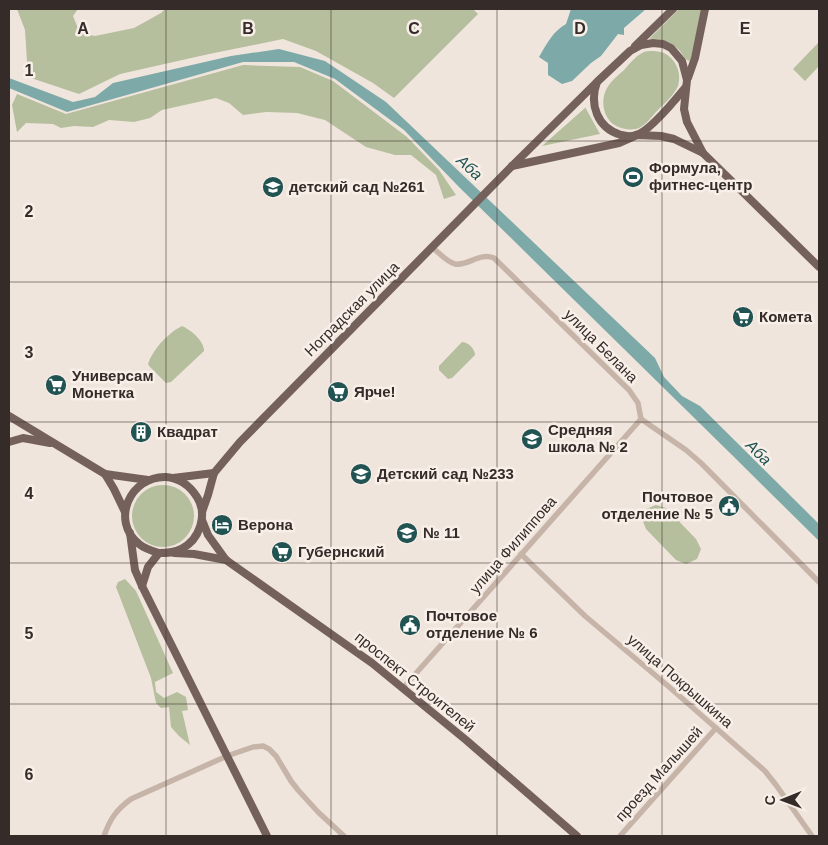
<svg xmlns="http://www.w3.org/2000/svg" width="828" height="845" font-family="Arial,sans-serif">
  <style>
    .green { fill: #b5be9d }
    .water { fill: #7daaa8 }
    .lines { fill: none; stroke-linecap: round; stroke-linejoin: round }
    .minor { stroke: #c7b4a9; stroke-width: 5.5 }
    .major { stroke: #75615b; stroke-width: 8 }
    .grid { fill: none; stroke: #352b28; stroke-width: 1; stroke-opacity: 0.55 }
    .labels { text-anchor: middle; stroke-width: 5; stroke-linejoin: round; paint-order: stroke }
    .poi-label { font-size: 15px; font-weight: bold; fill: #352b28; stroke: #f8efe8; text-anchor: start }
    .street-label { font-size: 15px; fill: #352b28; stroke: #f8efe8 }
    .water-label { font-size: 16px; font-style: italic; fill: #215352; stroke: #f8efe8 }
    .grid-label { font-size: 16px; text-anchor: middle; font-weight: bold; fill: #352b28; stroke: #f8efe8; stroke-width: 5; stroke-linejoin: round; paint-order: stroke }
  </style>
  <rect width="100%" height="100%" fill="#f0e5dc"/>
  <!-- green -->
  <g class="green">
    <path d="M17,9h61l-5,7 7,17 15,3 39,-8 27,-15 4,-4h308l5,5 -84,84 -21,-15 -57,-32 -33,-12 -74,15 -89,20 -41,20 -51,-17 -3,-47z"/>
    <path d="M679,9h23l-11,49 -2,3c-5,-2 -6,-7 -10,-11 -8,-8 -19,-12 -30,-11z"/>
    <path d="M819,42v24l-14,15 -12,-12z"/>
    <path d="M653,51c4,0 8,1 11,2 12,6 18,20 14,33 -4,9 -13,17 -20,24 -6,6 -11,14 -19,18 -9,3 -19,1 -26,-4 -11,-9 -13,-27 -4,-39 4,-6 11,-11 16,-16 5,-6 10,-12 17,-16 3,-2 7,-2 11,-2z"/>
    <path d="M243,65l57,2 33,14 74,56 32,33 17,25 -12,4 -8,-24 -25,-20h-16l-29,-8 -41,-27 -28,-7 -31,-1 -23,3 -14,-12 -13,-5 -54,12 -12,8 -16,4 -25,-2 -16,7 -19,-1 -13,2 -8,-4 -27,-1 -9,9 -5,-27 5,-11 49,20z"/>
    <path d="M585,107l15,27 -58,12 43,-38z"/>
    <path d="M182,326c9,4 22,15 22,25l-33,31 -5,1 -16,-16 -2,-3c5,-15 20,-31 34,-38z"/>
    <path d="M462,342c6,0 13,7 13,13l-23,23 -4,1 -9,-9v-4z"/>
    <circle cx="163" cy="516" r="31"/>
    <path d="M656,505l10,3 30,31 5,10 -4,10 -11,5 -10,-4 -30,-31 -4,-10 4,-10z"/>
    <path d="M125,579l11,12 37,82 -18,9 1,10 8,6 13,-6 9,5 2,13 -6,1 8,34 -11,-9 -8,-9 -2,-20 -8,1 -5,-5 -5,-25 -35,-91 2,-5z"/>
  </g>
  <!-- water -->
  <g class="water">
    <path d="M571,9h75l-22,19v7l-6,-1 -17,22 -10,7 -19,18 -10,3 -14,-9v-12l-9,-6c7,-12 14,-26 27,-33z"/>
    <path d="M279,49l46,12 61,41 269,256 9,19 18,19 18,10 119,118v17l-87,-86 -273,-268 -55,-57 -69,-51 -41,-17h-51l-176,50 -58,-24v-10l64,24 22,-5 18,-14 118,-27z"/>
  </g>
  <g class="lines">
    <!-- minor -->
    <g class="minor">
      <path d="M433,248c6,5 14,14 22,16 14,2 24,-12 39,-6l135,132 9,13 3,16 45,31 15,13 118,119"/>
      <path d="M521,554l64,62 83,70 97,85 11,14 36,51"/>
      <path d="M403,688l238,-269"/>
      <path d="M104,836c6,-17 12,-26 27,-37l96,-43 26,-9 10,-1 6,3 7,7 15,25 7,9 20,22 26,24"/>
      <path d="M620,836l96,-108"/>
    </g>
    <!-- major -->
    <g class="major">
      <path d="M635,46l38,-37"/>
      <path d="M688,78l7,-20 10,-49"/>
      <path d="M597,82c-8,22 0,46 24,53 4,1 10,2 15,0 13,-3 40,-36 49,-47"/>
      <path d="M512,166l107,-23 18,-8 24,1 13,3 29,14 116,114"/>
      <path d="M9,416l96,58 43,6"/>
      <path d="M9,442l14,-4 27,5"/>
      <path d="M105,474l9,15 11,23"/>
      <path d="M173,478l41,-5"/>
      <path d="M202,512l6,-17 6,-22 26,-31 272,-276 86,-85 32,-30 11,-6 12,-2 10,1 8,4 11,13 5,19 -3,29 3,13 16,31"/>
      <path d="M202,520l6,15 18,25 146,103 94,77 111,96"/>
      <path d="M130,533l5,37 7,16 125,250"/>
      <path d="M174,553l20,1 32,6"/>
      <path d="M142,586l6,-19 11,-14c8,0 15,0 22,-4 19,-9 27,-35 16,-52 -7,-11 -18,-19 -31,-20 -36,-1 -56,44 -27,67 6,5 13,7 20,9"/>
    </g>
  </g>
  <!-- grid -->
  <path class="grid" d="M166,9v827M331,9v827M497,9v827M662,9v827M9,141h810M9,282h810M9,422h810M9,563h810M9,704h810"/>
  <!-- icons -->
  <defs>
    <g id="stadium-disc" transform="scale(1.125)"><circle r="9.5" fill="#215352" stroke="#f8efe8"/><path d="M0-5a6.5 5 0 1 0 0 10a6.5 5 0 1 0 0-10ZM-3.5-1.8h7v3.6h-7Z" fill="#fff"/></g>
    <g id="school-disc" transform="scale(1.125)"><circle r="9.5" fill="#215352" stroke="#f8efe8"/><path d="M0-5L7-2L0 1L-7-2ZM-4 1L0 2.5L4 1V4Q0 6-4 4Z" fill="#fff"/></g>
    <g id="supermarket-disc" transform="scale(1.125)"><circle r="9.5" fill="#215352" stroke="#f8efe8"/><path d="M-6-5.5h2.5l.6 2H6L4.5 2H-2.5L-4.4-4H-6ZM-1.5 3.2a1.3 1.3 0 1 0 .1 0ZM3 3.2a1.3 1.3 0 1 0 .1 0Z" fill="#fff"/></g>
    <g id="building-disc" transform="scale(1.125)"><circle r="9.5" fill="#215352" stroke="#f8efe8"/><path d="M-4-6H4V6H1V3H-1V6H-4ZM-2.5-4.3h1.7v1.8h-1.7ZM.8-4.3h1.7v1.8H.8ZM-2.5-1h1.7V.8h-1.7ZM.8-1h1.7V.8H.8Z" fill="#fff"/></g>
    <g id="civic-disc" transform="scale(1.125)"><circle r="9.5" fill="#215352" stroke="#f8efe8"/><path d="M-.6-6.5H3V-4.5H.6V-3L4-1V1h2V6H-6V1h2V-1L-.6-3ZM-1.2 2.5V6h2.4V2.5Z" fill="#fff"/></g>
    <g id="hotel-disc" transform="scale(1.125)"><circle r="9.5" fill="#215352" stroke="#f8efe8"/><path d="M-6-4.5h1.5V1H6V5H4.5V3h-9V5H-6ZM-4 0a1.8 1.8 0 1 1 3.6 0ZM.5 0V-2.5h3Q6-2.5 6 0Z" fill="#fff"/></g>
  </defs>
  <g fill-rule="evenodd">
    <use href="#stadium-disc" x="633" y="177"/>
    <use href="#school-disc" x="273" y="187"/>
    <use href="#supermarket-disc" x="743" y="317"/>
    <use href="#supermarket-disc" x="56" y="385"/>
    <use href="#supermarket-disc" x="338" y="392"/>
    <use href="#building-disc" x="141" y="432"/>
    <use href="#school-disc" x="532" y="439"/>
    <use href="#school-disc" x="361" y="474"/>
    <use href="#civic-disc" x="729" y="506"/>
    <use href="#hotel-disc" x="222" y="525"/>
    <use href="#school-disc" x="407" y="533"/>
    <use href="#supermarket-disc" x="282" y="552"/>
    <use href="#civic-disc" x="410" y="625"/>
  </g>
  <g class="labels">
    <!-- poi labels -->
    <g class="poi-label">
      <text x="649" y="173">Формула,<tspan x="649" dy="17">фитнес-центр</tspan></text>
      <text x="289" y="192">детский сад №261</text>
      <text x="759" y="322">Комета</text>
      <text x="72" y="381">Универсам<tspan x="72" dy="17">Монетка</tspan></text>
      <text x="354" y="397">Ярче!</text>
      <text x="548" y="435">Средняя<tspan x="548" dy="17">школа № 2</tspan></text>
      <text x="157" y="437">Квадрат</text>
      <text x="377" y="479">Детский сад №233</text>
      <text x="713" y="502" text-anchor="end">Почтовое<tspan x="713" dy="17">отделение № 5</tspan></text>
      <text x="238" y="530">Верона</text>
      <text x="423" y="538">№ 11</text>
      <text x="298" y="557">Губернский</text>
      <text x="426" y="621">Почтовое<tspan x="426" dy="17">отделение № 6</tspan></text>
    </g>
    <!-- street labels -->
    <g class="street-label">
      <text transform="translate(352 309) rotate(-45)" y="5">Ноградская улица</text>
      <text transform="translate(601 346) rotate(45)" y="5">улица Белана</text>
      <text transform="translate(513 545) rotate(-49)" y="5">улица Филиппова</text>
      <text transform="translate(680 681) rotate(41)" y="5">улица Покрышкина</text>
      <text transform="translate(415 682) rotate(39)" y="5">проспект Строителей</text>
      <text transform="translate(659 774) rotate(-48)" y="5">проезд Малышей</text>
    </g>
    <!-- water labels -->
    <g class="water-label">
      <text transform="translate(470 167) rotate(43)" y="6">Аба</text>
      <text transform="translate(759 452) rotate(45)" y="6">Аба</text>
    </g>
  </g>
  <g class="grid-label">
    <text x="83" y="34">A</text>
    <text x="248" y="34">B</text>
    <text x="414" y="34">C</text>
    <text x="580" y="34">D</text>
    <text x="745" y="34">E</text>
    <text x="29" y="76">1</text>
    <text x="29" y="217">2</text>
    <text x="29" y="358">3</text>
    <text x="29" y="499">4</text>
    <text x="29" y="639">5</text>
    <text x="29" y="780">6</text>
  </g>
  <!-- border -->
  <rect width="828" height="845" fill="none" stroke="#352b28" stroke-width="20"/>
  <!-- north arrow -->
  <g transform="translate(783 800) rotate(269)" stroke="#f8efe8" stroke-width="4" paint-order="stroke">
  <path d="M0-4L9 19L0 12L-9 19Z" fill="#352b28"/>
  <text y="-8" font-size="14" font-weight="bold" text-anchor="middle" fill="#352b28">С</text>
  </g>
</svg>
